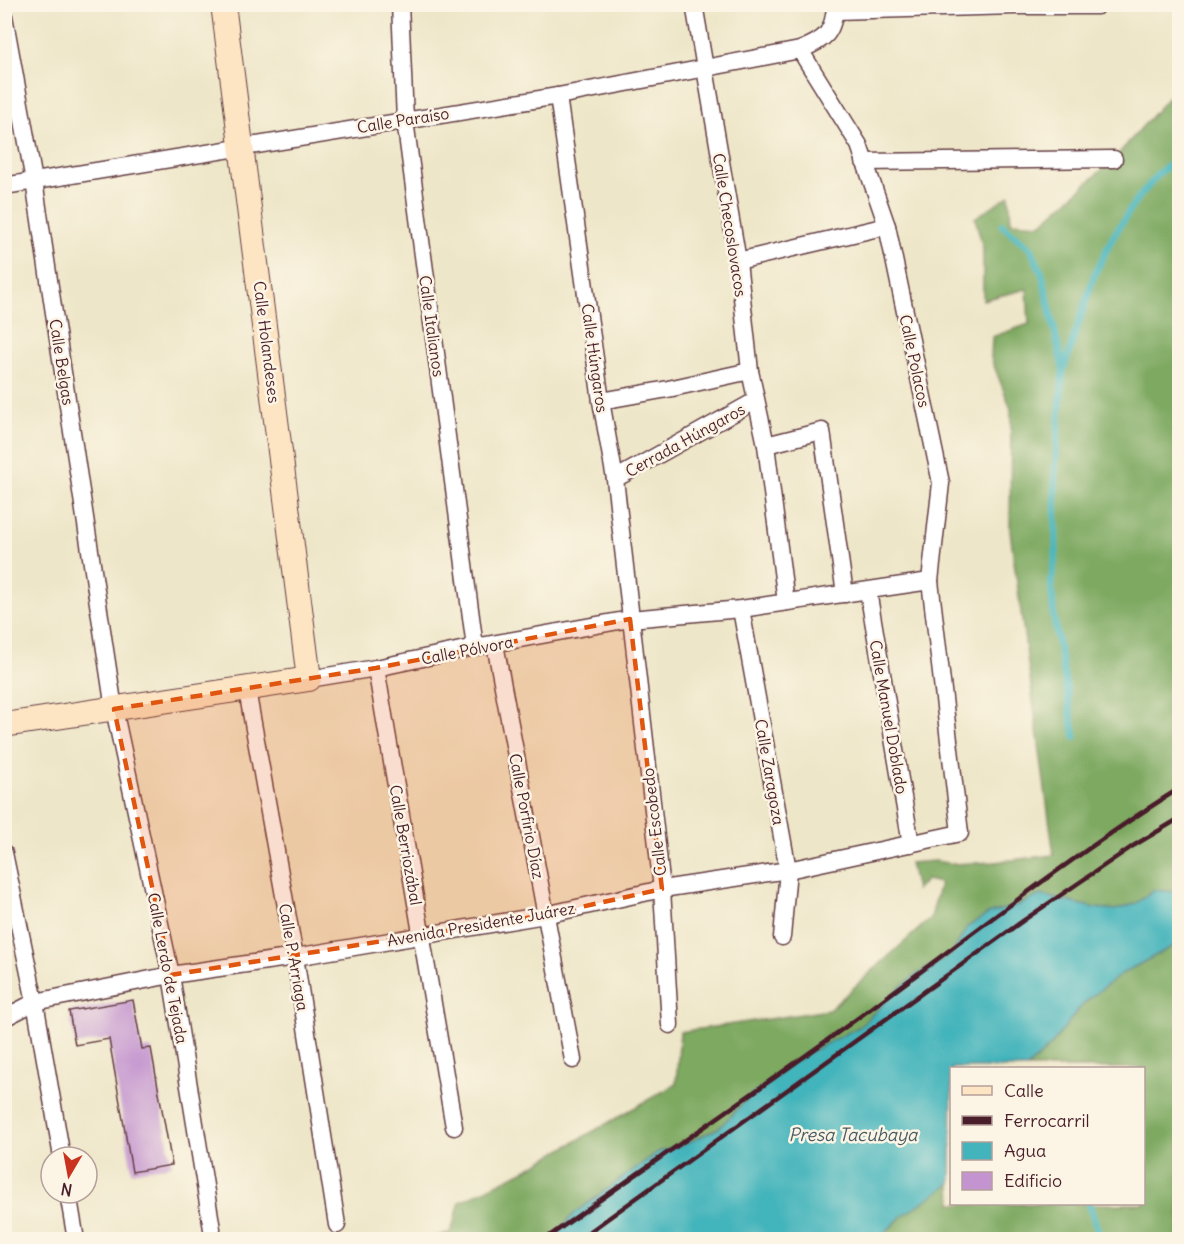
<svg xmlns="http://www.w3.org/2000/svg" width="1184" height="1244" font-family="Delius,sans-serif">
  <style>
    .forest { fill: #7da961; stroke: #646446; stroke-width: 1.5 }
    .water { fill: #43b4bb; stroke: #466a73; stroke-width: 1.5 }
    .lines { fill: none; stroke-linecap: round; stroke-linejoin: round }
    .stream { stroke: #43b4bb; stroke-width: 7 }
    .building { fill: #c394cf }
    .street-casing { stroke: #633d43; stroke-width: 19 }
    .secondary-casing { stroke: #633d43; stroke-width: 26 }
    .street { stroke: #fff; stroke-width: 16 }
    .secondary { stroke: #fde5c4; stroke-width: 24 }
    .rail { stroke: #4a1f2b; stroke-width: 4.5 }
    .marked { fill: #e0560e; fill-opacity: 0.2; stroke: #e0560e; stroke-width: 4.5; stroke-dasharray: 12 8; stroke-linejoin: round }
    .labels { text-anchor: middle; stroke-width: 5; stroke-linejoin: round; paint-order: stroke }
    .street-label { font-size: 16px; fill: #4a1f2b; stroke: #fcf5e5 }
    .water-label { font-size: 18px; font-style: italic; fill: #475b65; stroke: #fcf5e5 }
  </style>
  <rect width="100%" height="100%" fill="#fcf5e5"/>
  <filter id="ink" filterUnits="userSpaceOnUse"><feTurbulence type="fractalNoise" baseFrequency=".0167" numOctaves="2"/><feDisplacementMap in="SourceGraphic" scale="12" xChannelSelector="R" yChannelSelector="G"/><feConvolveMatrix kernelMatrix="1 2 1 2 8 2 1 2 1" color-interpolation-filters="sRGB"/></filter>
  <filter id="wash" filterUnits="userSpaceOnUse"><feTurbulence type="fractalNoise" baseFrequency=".008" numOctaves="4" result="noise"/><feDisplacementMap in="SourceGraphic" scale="24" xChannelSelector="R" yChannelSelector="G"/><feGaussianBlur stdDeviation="1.35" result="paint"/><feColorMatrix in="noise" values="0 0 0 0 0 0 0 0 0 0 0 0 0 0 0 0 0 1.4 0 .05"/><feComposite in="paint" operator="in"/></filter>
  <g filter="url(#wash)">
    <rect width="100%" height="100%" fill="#eee6c8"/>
    <!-- forest -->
    <g class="forest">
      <path d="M1179,85v810l-4,-3 -20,-2 -20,14 -19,6 -21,-2 -55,-13 -73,32 -15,27 -38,22 -18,15 -35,35 -78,44 -13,13 -19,12 -32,33 -36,17 -25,7 -82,60 -26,27 -126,1 27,-8 9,-30 71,-35 145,-83 4,-52 149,-22 102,-92 9,-35 -14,-3 -10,10 -6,-27 25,-2 17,3 43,-2 59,-7 -44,-324 1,-122 -20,-51 1,-21 37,-13 -2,-35 -44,11v-52l-8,-30 34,-23 2,27 30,2 73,-65z"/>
      <path d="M1179,943v296l-301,1 24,-24 49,-33 1,21h192v-136h-117l24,-23 27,-35 12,-12 33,-25z"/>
    </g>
    <!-- water -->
    <path class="water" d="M1155,890l20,2 4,3v48l-56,30 -33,25 -12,12 -27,35 -24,23h-75l-1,115 -49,33 -24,23h-328l26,-27 82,-60 25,-7 36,-17 32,-33 19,-12 13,-13 21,-15 57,-29 35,-35 18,-15 38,-22 15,-27 23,-14 29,-8 21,-10 55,13 21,2 19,-6z"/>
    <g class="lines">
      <!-- stream -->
      <g class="stream">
        <path d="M1002,225l28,23 12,25 21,96"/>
        <path d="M1075,737l-21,-118 -3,-38 5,-27 -1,-87 8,-96 32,-98 18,-36 22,-35 24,-29 21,-16"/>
        <path d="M1089,1204l12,36"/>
      </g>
    </g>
    <g id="blocks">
      <!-- building -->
      <path class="building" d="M133,1000l9,49 9,-1 21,117 -40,7 -23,-133 -34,6 -6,-34z"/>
    </g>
  </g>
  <g filter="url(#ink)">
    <use href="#blocks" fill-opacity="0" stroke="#633d43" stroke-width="1.5"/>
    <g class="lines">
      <!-- street casing -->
      <g class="street-casing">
        <g id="street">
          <path d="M400,4l5,116 70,527"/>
          <path d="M694,4l44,257 12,110 16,74 20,157"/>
          <path d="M835,11l180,-5h82"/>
          <path d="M4,16l30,165 80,528 57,266 41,254"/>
          <path d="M558,96l43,305 14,78 47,410 8,136"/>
          <path d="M864,162l250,-3"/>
          <path d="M4,186l554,-90 242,-46c25,-10 34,-17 35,-46"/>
          <path d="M738,261l149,-35"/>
          <path d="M601,401l67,-12 82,-18"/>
          <path d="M766,445l56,-14 23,163"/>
          <path d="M615,479l140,-78"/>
          <path d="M868,591l43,253"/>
          <path d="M741,609l47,261 -6,67"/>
          <path d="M495,644l78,416"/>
          <path d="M376,668l78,459"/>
          <path d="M309,679l67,-11 99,-21 155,-28 111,-10 189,-28"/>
          <path d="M247,690l48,267 42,268"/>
          <path d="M4,853l31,149 27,155"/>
          <path d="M4,1018l31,-16 136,-27 124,-18 250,-42 117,-26 126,-19 172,-37 -30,-252 11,-98 -54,-257 -28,-81 -59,-95"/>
          <path d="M68,1193l8,47"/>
        </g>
      </g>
      <!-- secondary casing -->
      <g class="secondary-casing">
        <path id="secondary" d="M4,725l305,-46 -86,-675"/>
      </g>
      <!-- street -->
      <use href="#street" class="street"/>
      <!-- secondary -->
      <use href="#secondary" class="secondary"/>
      <!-- rail -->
      <g class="rail">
        <path d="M544,1240c110,-79 221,-154 329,-233 102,-75 200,-152 307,-219"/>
        <path d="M578,1240l446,-320 109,-74 47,-28"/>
      </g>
    </g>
  </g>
  <!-- marked area -->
  <path class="marked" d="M630,619l32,270 -117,26 -374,60 -57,-266 262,-41z"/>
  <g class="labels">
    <!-- street labels -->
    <g class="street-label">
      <text transform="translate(403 120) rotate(-9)" y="6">Calle Paraíso</text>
      <text transform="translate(730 225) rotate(81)" y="6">Calle Checoslovacos</text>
      <text transform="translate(432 326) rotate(82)" y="6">Calle Italianos</text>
      <text transform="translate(267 342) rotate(83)" y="6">Calle Holandeses</text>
      <text transform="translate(595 358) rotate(82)" y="6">Calle Húngaros</text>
      <text transform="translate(915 361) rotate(78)" y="6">Calle Polacos</text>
      <text transform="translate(62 362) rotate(81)" y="6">Calle Belgas</text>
      <text transform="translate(685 440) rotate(-29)" y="6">Cerrada Húngaros</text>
      <text transform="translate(467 650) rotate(-11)" y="6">Calle Pólvora</text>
      <text transform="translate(889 717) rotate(80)" y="6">Calle Manuel Doblado</text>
      <text transform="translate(770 772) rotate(80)" y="6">Calle Zaragoza</text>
      <text transform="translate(527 816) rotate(79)" y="6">Calle Porfirio Díaz</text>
      <text transform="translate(654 822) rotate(-97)" y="6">Calle Escobedo</text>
      <text transform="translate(406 845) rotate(80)" y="6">Calle Berriozábal</text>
      <text transform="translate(481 924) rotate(-10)" y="6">Avenida Presidente Juárez</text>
      <text transform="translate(294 957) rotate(80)" y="6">Calle P. Arriaga</text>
      <text transform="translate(168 968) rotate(79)" y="6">Calle Lerdo de Tejada</text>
    </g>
    <!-- water labels -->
    <g class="water-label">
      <text x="853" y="1141">Presa Tacubaya</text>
    </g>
  </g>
  <!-- margin -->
  <rect width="1184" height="1244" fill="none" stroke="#fcf5e5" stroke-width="24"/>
  <!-- legend -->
  <rect x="950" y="1067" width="195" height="138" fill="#fcf5e5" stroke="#b59f9b" stroke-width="1.5"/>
  <rect x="962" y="1086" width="30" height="9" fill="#fde5c4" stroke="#b59f9b" stroke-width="1.5"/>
  <text x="1004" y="1097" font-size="18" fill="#4a1f2b">Calle</text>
  <rect x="962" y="1116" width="30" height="9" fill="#4a1f2b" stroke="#b59f9b" stroke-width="1.5"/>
  <text x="1004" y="1127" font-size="18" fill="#4a1f2b">Ferrocarril</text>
  <rect x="962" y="1142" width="30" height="18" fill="#43b4bb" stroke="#b59f9b" stroke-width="1.5"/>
  <text x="1004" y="1157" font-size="18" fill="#4a1f2b">Agua</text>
  <rect x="962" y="1172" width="30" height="18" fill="#c394cf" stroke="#b59f9b" stroke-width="1.5"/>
  <text x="1004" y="1187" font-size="18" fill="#4a1f2b">Edificio</text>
  <!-- north arrow -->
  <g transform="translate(69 1175) rotate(190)"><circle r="28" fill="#fcf5e5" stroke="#b59f9b" stroke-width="1.5"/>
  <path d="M0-4.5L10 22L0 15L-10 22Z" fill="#c8321e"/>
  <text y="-9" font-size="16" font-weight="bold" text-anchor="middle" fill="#4a1f2b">N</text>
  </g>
</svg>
